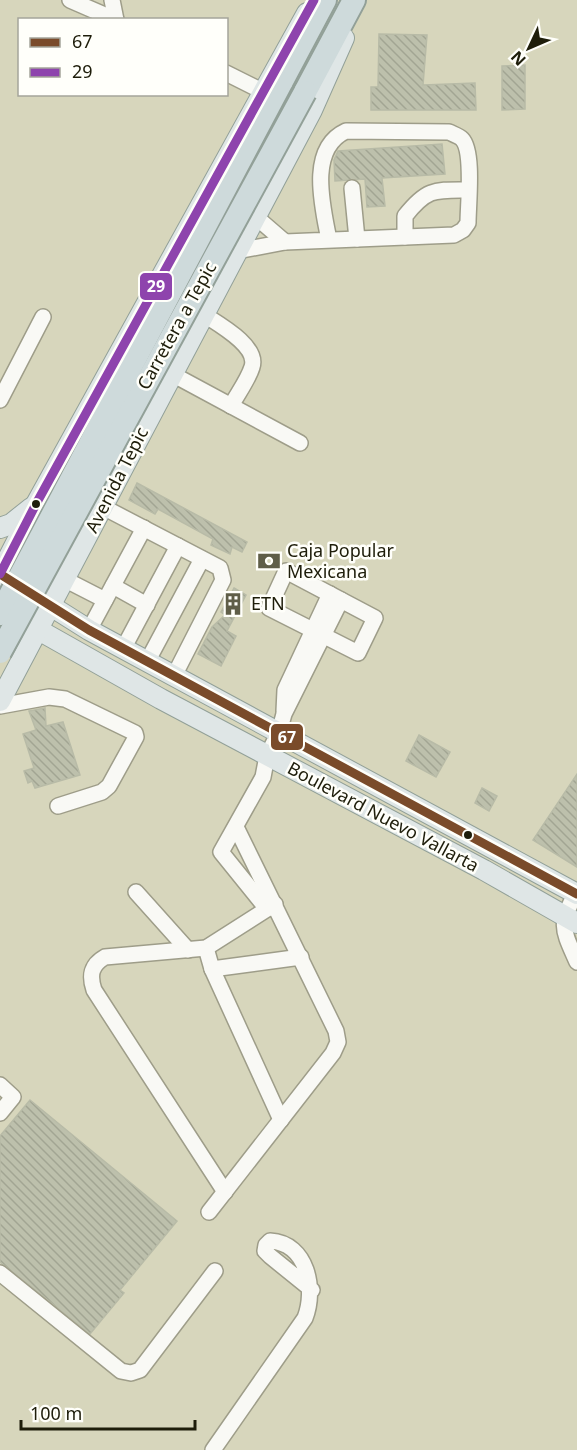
<svg xmlns="http://www.w3.org/2000/svg" width="577" height="1450" font-family="'Noto Sans',sans-serif">
  <style>
    .building { fill: url(#building-back-hatch); stroke: #b8bba7; stroke-width: 1.5 }
    .lines { fill: none; stroke-linecap: round; stroke-linejoin: round }
    .minor-casing { stroke: #9e9d89; stroke-width: 18 }
    .major-casing { stroke: #92a098; stroke-width: 22 }
    .highway-casing { stroke: #92a098; stroke-width: 26 }
    .minor { stroke: #f9f9f5; stroke-width: 15 }
    .major { stroke: #dfe6e6; stroke-width: 20 }
    .highway { stroke: #cedadb; stroke-width: 22 }
    .highway-bridge-casing { stroke: #92a098; stroke-width: 26; stroke-linecap: butt }
    .highway-bridge { stroke: #cedadb; stroke-width: 22 }
    .bus-1-casing { stroke: #fffffa; stroke-width: 14 }
    .bus-2-casing { stroke: #fffffa; stroke-width: 14 }
    .bus-1 { stroke: #7a4b2a; stroke-width: 9 }
    .bus-2 { stroke: #8e44ad; stroke-width: 9 }
    .bus-dot { fill: #1e1d0a; stroke: #fffffa; stroke-width: 2 }
    .labels { text-anchor: middle; stroke-width: 5; stroke-linejoin: round; paint-order: stroke }
    .street-label { font-size: 18px; fill: #1e1d0a; stroke: #fffffa }
    .poi-label { font-size: 18px; fill: #1e1d0a; stroke: #fffffa; text-anchor: start }
    .line-badge { stroke: #fffffa; stroke-width: 2 }
    .badge-label { font-size: 16px; text-anchor: middle; font-weight: bold; fill: #fff }
  </style>
  <defs>
    <pattern id="building-back-hatch" width="6" height="6" patternUnits="userSpaceOnUse" patternTransform="scale(1.5)"><rect width="6" height="6" fill="#bdc0ac"/><path d="M-1 5l2 2M0 0l6 6M5-1l2 2" fill="none" stroke="#a2a593"/></pattern>
  </defs>
  <rect width="100%" height="100%" fill="#d7d6bc"/>
  <!-- building -->
  <g class="building">
    <path d="M379,34l48,1 -4,50 52,-2 1,27h-105v-23h7z"/>
    <path d="M525,65v44l-23,1v-44z"/>
    <path d="M442,144l3,30 -63,4 3,28 -18,1 -2,-28 -30,2 -1,-21 4,-9z"/>
    <path d="M137,483l110,59 -5,10 -10,-5 -2,7 -19,-9 2,-6 -55,-30 -3,5 -26,-14z"/>
    <path d="M234,588l12,7 -19,36 9,5 -15,30 -23,-12 14,-27 13,-12 -4,-3z"/>
    <path d="M45,708l1,18 17,-4 17,53 -45,13 -3,-7 -4,2 -4,-12 10,-3 -11,-34 13,-4 -7,-19z"/>
    <path d="M419,735l31,17 -14,25 -30,-16z"/>
    <path d="M577,774v93l-44,-27z"/>
    <path d="M482,788l15,8 -8,15 -14,-8z"/>
    <path d="M30,1100l147,121 -57,69 4,3 -34,41 -90,-72v-126z"/>
  </g>
  <g class="lines">
    <!-- minor casing -->
    <g class="minor-casing">
      <g id="minor">
        <path d="M70,0l46,20"/>
        <path d="M112,0l4,20"/>
        <path d="M226,73l36,18"/>
        <path d="M352,188l5,51"/>
        <path d="M256,217l29,25"/>
        <path d="M405,237v-21c22,-28 30,-26 63,-26"/>
        <path d="M237,251l48,-9 169,-7 9,-5 5,-7c0,-18 6,-72 -6,-84 -3,-3 -9,-5 -13,-7l-103,-1c-39,18 -23,77 -17,109"/>
        <path d="M203,314c15,10 56,32 49,53 -4,13 -14,26 -21,39"/>
        <path d="M172,374l128,69"/>
        <path d="M0,400l43,-83"/>
        <path d="M103,507l117,61 3,12 -49,96"/>
        <path d="M286,571l89,47 -17,35 -89,-45z"/>
        <path d="M66,580l39,20"/>
        <path d="M113,586l34,19"/>
        <path d="M89,630l55,-102"/>
        <path d="M123,649l55,-103"/>
        <path d="M147,662l55,-103"/>
        <path d="M0,706l49,-9 16,2 70,34 1,4 -27,49 -7,6 -44,14"/>
        <path d="M284,711l1,-21 45,-96"/>
        <path d="M136,892l52,58"/>
        <path d="M576,893c-18,32 -13,37 1,69"/>
        <path d="M267,909l-46,-57 42,-75 4,-21 12,-24 5,-18 57,-114"/>
        <path d="M206,948l6,21 69,151"/>
        <path d="M212,969l89,-12"/>
        <path d="M0,1085l13,12 -13,16"/>
        <path d="M225,1192l-131,-202c-5,-15 -3,-25 11,-33l101,-9 69,-44"/>
        <path d="M209,1212l124,-159 5,-11 -2,-11 -100,-204"/>
        <path d="M0,1273l121,98 10,2 9,-3 75,-99"/>
        <path d="M213,1450l92,-132c11,-28 3,-75 -35,-77l-4,4 -1,6 5,5 42,34"/>
      </g>
    </g>
    <!-- major casing -->
    <g class="major-casing">
      <g id="major">
        <path d="M0,528l11,-4 20,-16"/>
        <path d="M0,574l89,56 488,264"/>
        <path d="M0,574l36,-70 271,-491"/>
        <path d="M28,624l133,75 323,171 93,53"/>
        <path d="M0,701l312,-591 32,-72"/>
      </g>
    </g>
    <!-- highway casing -->
    <g class="highway-casing">
      <g id="highway">
        <path d="M281,83l44,-83"/>
        <path d="M305,92l49,-92"/>
      </g>
    </g>
    <!-- minor -->
    <use href="#minor" class="minor"/>
    <!-- major -->
    <use href="#major" class="major"/>
    <!-- highway -->
    <use href="#highway" class="highway"/>
    <!-- highway-bridge casing -->
    <g class="highway-bridge-casing">
      <g id="highway-bridge">
        <path d="M0,614l281,-531"/>
        <path d="M0,652l305,-560"/>
      </g>
    </g>
    <!-- highway-bridge -->
    <use href="#highway-bridge" class="highway-bridge"/>
    <!-- bus-1 casing -->
    <g class="bus-1-casing">
      <path id="bus-1" d="M0,574l89,56 488,264"/>
    </g>
    <!-- bus-2 casing -->
    <g class="bus-2-casing">
      <path id="bus-2" d="M0,574l36,-70 278,-504"/>
    </g>
    <!-- bus-1 -->
    <use href="#bus-1" class="bus-1"/>
    <!-- bus-2 -->
    <use href="#bus-2" class="bus-2"/>
  </g>
  <!-- icons -->
  <defs>
    <g id="bank-bare" transform="scale(1.8)"><path d="M-6-4H6V4H-6ZM0-2.3a2.3 2.3 0 1 0 0 4.6a2.3 2.3 0 1 0 0-4.6Z" fill="#5f5e48" stroke="#fffffa" stroke-width="2.5" paint-order="stroke"/></g>
    <g id="building-bare" transform="scale(1.8)"><path d="M-4-6H4V6H1V3H-1V6H-4ZM-2.5-4.3h1.7v1.8h-1.7ZM.8-4.3h1.7v1.8H.8ZM-2.5-1h1.7V.8h-1.7ZM.8-1h1.7V.8H.8Z" fill="#5f5e48" stroke="#fffffa" stroke-width="2.5" paint-order="stroke"/></g>
  </defs>
  <g fill-rule="evenodd">
    <use href="#bank-bare" x="269" y="561"/>
    <use href="#building-bare" x="233" y="604"/>
  </g>
  <!-- markers -->
  <g class="bus-dot">
    <circle cx="36" cy="504" r="5"/>
    <circle cx="468" cy="835" r="5"/>
  </g>
  <g class="labels">
    <!-- street labels -->
    <g class="street-label">
      <text transform="translate(177 326) rotate(-61)" y="6">Carretera a Tepic</text>
      <text transform="translate(117 480) rotate(-63)" y="6">Avenida Tepic</text>
      <text transform="translate(383 817) rotate(28)" y="6">Boulevard Nuevo Vallarta</text>
    </g>
    <!-- poi labels -->
    <g class="poi-label">
      <text x="287" y="557">Caja Popular<tspan x="287" dy="21">Mexicana</tspan></text>
      <text x="251" y="610">ETN</text>
    </g>
  </g>
  <g class="line-badge">
    <rect x="139" y="272" width="34" height="29" rx="6" fill="#8e44ad"/>
    <rect x="270" y="723" width="34" height="28" rx="6" fill="#7a4b2a"/>
  </g>
  <g class="badge-label">
    <text x="156" y="292">29</text>
    <text x="287" y="743">67</text>
  </g>
  <!-- legend -->
  <rect x="18" y="18" width="210" height="78" fill="#fffffa" stroke="#a5a59a" stroke-width="1.5"/>
  <rect x="30" y="38" width="30" height="9" fill="#7a4b2a" stroke="#a5a59a" stroke-width="1.5"/>
  <text x="72" y="48" font-size="18" fill="#1e1d0a">67</text>
  <rect x="30" y="68" width="30" height="9" fill="#8e44ad" stroke="#a5a59a" stroke-width="1.5"/>
  <text x="72" y="78" font-size="18" fill="#1e1d0a">29</text>
  <!-- north arrow -->
  <g transform="translate(529 48) rotate(226)" stroke="#fffffa" stroke-width="4.5" paint-order="stroke">
  <path d="M0-4.5L10 22L0 15L-10 22Z" fill="#1e1d0a"/>
  <text y="-9" font-size="16" font-weight="bold" text-anchor="middle" fill="#1e1d0a">N</text>
  </g>
  <!-- scale -->
  <path d="M21 1420v9h174v-9" fill="none" stroke="#1e1d0a" stroke-width="3"/>
  <text x="30" y="1420" font-size="18" fill="#1e1d0a" stroke="#fffffa" stroke-width="4.5" paint-order="stroke">100 m</text>
</svg>
